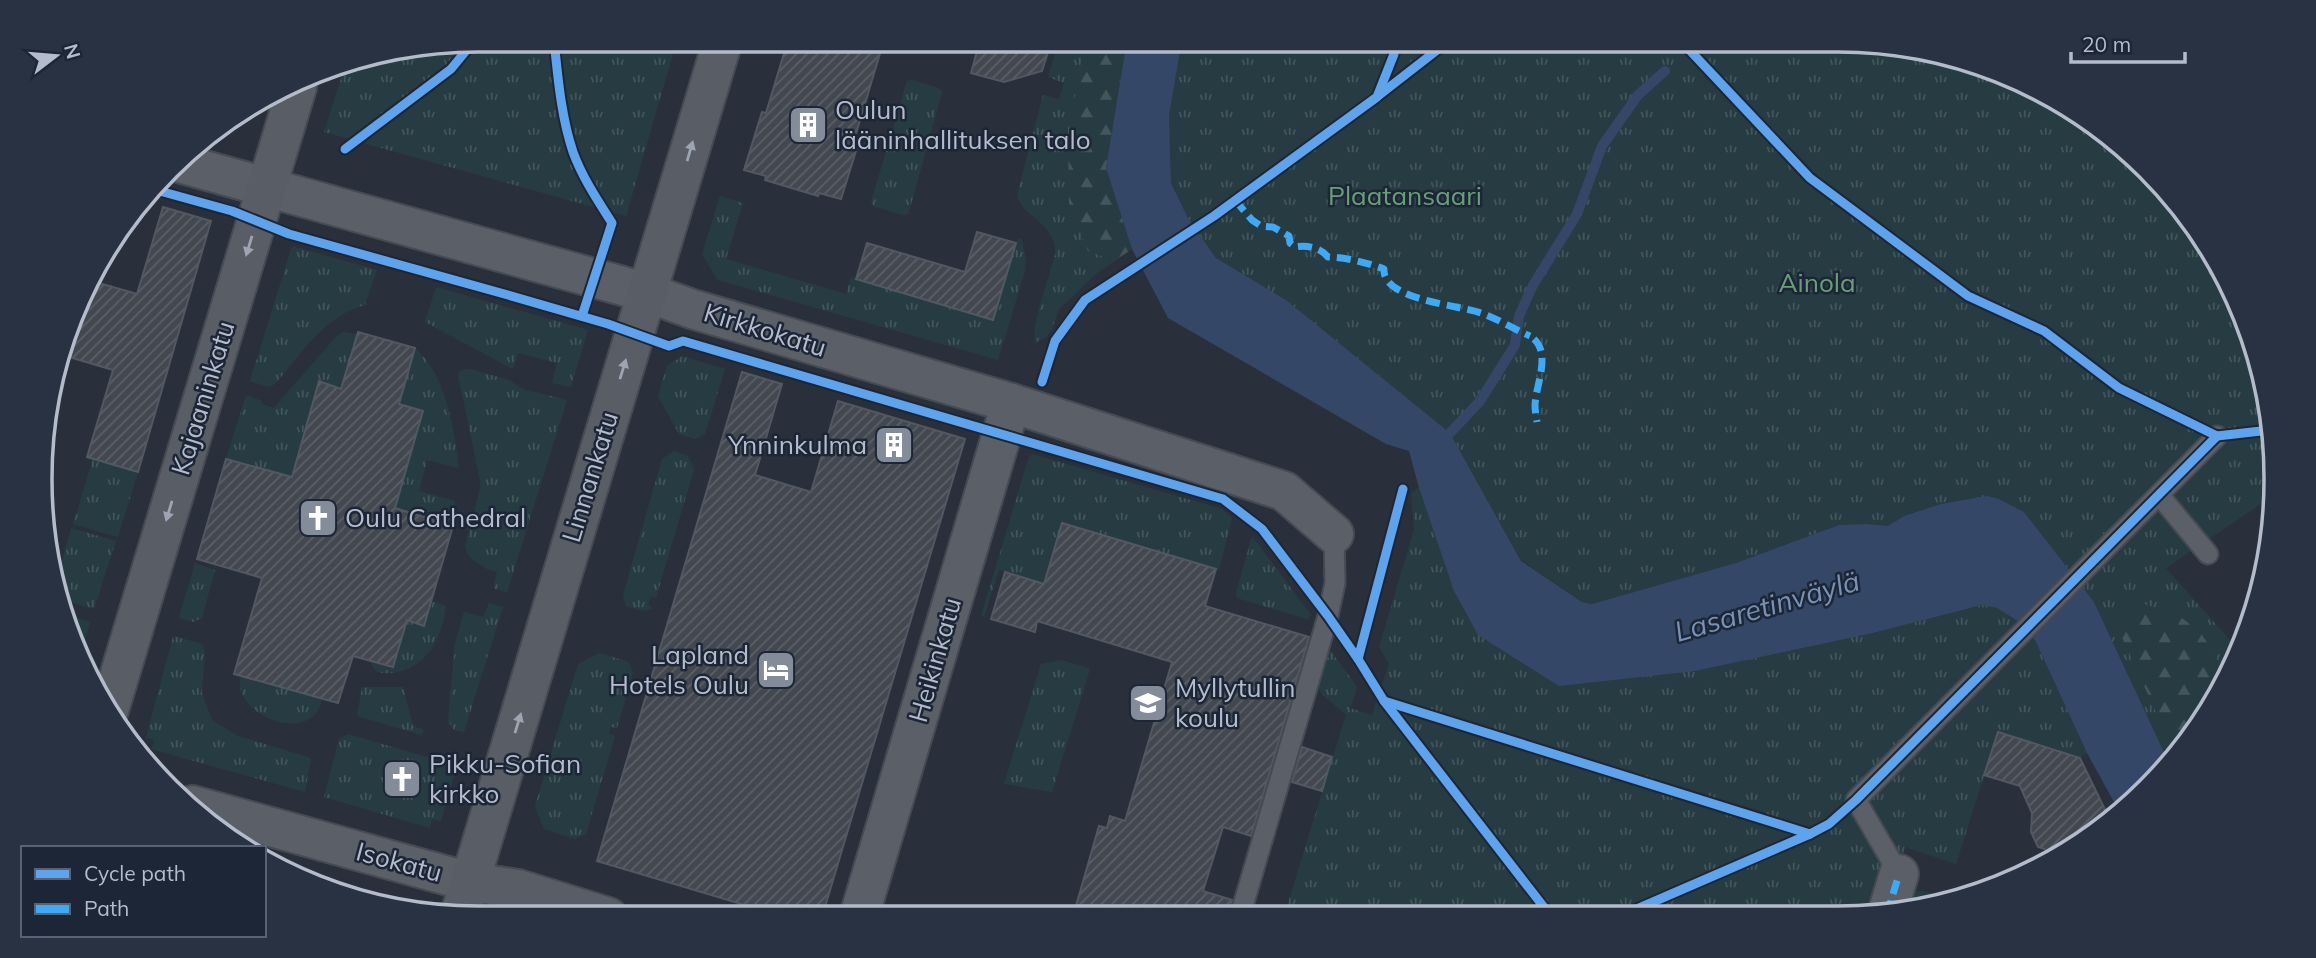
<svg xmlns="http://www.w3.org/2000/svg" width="2316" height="958" font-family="Mulish,sans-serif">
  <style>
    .grass { fill: url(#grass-tufts) }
    .forest { fill: url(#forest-firs) }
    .water { fill: #344766 }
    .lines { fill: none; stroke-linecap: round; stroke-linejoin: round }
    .stream { stroke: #344766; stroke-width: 10 }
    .building { fill: url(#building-hatch); stroke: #525862; stroke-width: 2 }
    .lane-casing { stroke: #464b53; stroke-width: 23 }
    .street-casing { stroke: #464b53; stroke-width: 42 }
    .secondary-casing { stroke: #464b53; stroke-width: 42 }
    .lane { stroke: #5a5f68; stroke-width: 19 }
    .street { stroke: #5a5f68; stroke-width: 38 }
    .secondary { stroke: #595e66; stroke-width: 38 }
    .quiet { stroke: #3fa9f5; stroke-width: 7; stroke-dasharray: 14 7; stroke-linecap: butt }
    .cycleway-casing { stroke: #1c2637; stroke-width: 13 }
    .cycleway { stroke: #60a3ed; stroke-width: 9 }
    .oneway { fill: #9da4b2 }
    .labels { text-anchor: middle; stroke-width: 5; stroke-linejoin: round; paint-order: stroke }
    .poi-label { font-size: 26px; fill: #b4bccc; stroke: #1c2637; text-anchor: start }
    .park-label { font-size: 26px; fill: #699f77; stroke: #1c2637 }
    .street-label { font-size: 26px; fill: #b4bccc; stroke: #1c2637 }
    .water-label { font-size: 28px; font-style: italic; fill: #7991b6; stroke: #1c2637 }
    .rim { fill: none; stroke: #b4bccc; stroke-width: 3.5 }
  </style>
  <defs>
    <pattern id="grass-tufts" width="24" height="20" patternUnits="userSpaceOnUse" patternTransform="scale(1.75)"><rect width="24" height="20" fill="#263c42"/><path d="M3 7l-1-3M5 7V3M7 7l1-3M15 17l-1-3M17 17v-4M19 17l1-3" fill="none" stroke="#43565c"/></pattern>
    <pattern id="forest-firs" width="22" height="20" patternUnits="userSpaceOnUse" patternTransform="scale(1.75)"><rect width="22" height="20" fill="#263c42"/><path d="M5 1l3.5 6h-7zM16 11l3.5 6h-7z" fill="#43565c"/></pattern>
    <pattern id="building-hatch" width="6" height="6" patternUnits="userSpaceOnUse" patternTransform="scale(1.75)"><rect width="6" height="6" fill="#424750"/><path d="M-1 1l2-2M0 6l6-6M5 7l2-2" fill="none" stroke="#5b6068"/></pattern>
  </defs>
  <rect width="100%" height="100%" fill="#2a303b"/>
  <!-- grass -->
  <g class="grass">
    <path d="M479,40h198l-51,176 -302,-84 22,-70z"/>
    <path d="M1059,40h68l-21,128 26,81 -35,24 -38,36 -7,20 -6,8 -11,6c-3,-21 11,-54 16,-75 2,-5 4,-11 4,-16 1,-30 -33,-34 -38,-57l26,-100 16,4 5,-16 -16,-6z"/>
    <path d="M1182,40h655l141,23 148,86 104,136 45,165 -7,49 -102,69 63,71 7,14 -34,70 -34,38 -74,-159 -70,-90 -25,-13 -95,17 -16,10 -21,-2 -28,1 -103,38 -144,41 -9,-2 -62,-42 -71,-127 -164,-133 -70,-42 -28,-40 -17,-35 -2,-67z"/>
    <path d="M912,80l27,8 3,4 -31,113 -3,9 -5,1 -30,-9 -2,-4 36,-121z"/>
    <path d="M720,196l23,7 -17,56 120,35 5,-17 142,43 25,-82 4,2 4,21 -1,10 -27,89 -280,-80 -16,-26z"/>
    <path d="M292,246l85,24 -12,35c-41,11 -63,48 -90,79l-7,3 -18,-6z"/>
    <path d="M436,287l152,43 -17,57 -19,-4 5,-20 -39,-10 -5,16 -88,-47z"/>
    <path d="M342,332l15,2 -16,55 -22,-7 -27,95 -66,-18 20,-64 16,6v3l12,4 60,-69z"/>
    <path d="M415,348c31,26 39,81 44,120l-32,-8 -8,31 36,10 -2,25 -58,-18 28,-96 -24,-7z"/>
    <path d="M682,356l43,13 -20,65 -10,5 -16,-5 -21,-38 9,-30z"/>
    <path d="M470,369l39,11 14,9 44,11 -60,192 -12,-3 -1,-3 3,-14 -13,-4v-2c-10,-4 -16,-9 -19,-19l15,-58v-9l-22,-105 3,-5z"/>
    <path d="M674,451l14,5 6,13 -38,129 -5,-1 -3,7 5,4 -10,3 -17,-5 -3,-11 39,-136z"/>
    <path d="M1032,454l190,55 10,9 -13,52 -157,-47 -18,61 -45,-14 -15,47 -3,-1 47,-156z"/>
    <path d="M93,459l45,13 -20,65 -45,-13z"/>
    <path d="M1419,488l35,103 24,43 395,-1 109,-28 15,3 19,12 19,20 52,113 -7,5 -82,-26 -42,132 -51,-17 -3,14 -23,15 -12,38 -583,2 62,-201 -24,-21 -6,-9 12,-38 29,40 -7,21 22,7 17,-51 -10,-17 35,-117 -3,-37z"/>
    <path d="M71,528l45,13 -22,68 -31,-9 -7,-18z"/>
    <path d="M1252,536l59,79 -4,4 -70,-21 -1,-5z"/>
    <path d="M195,563l20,7 -13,48 -9,4 -14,-4z"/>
    <path d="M431,601l15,5c-2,11 -4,23 -9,33 -10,22 -35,39 -59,33l-6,-5 -1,-6 22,6 14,-47 17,6z"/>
    <path d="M489,603l14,4 -39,125 -10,-2 -6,-9 7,-77 9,-32 19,5z"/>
    <path d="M70,616l20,6 -7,25z"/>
    <path d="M173,636l30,8 2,7 -3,42 10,27 26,16 73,22 -6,34 -154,-43 3,-9 -8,-2z"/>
    <path d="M599,653l30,9 4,10 -16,56 -6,-1 -2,7 6,2 -29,98 -11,5 -31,-10 -9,-23 43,-142z"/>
    <path d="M1062,660l28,9 -38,123 -48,-8 37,-120z"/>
    <path d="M241,676l81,23c-9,49 -93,15 -81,-23z"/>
    <path d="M362,687h41l10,39 11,4 -2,5 -65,-19z"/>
    <path d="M348,734l109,32 -16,55 -9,-2 -2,9 -106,-31 15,-58z"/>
    <path d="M1917,891h6l23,5v2l-38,12 4,-15z"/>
  </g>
  <!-- forest -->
  <g class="forest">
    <path d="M1087,40h40l-21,128 26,81 -18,12 -26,-10 -19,-48 -1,-74z"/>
    <path d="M2138,602l40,13 22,17 27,40 -25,51 -27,31 -60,-132z"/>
  </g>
  <!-- water -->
  <path class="water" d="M1127,40h55l-13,76 2,67 17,35 28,40 70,42 164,133 71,128 61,41 10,2 144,-41 103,-38 28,-1 21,2 16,-10 37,-12 46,-8 12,3 25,13 70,90 74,159 -48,52 -33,-60 -52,-113 -19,-20 -19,-12 -15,-3 -109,28 -178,38 -136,15 -81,-51 -24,-44 -35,-103 -10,-37 -23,-7 -218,-126 -36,-69 -26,-81z"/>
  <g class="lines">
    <!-- stream -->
    <path class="stream" d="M1450,433l30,-32 35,-56 4,-29 13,-29 45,-73 25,-68 36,-51 27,-24"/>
  </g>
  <!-- building -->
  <g class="building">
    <path d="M788,40h96l-29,97 5,1 -19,61 -22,-6 -1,3 -53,-16 1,-4 -22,-6 18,-58 4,1z"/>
    <path d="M980,40h72l-10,31 -38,11 -33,-9z"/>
    <path d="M163,207l48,14 -73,251 -51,-15 26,-87 -47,-14 26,-75 45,13z"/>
    <path d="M977,232l39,11 -23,77 -137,-41 11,-36 98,29z"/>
    <path d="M358,332l57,16 -16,56 24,7 -28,97 58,18 -29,100 -17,-6 -14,47 -40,-11 -15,47 -104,-29 28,-96 -65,-19 29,-100 66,18 27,-96 22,8z"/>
    <path d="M742,372l40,12 -27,91 56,17 27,-91 127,38 -143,478h-37l-188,-56z"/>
    <path d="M1062,523l154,46 -11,37 104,31 -58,199 -28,-9 -20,64 29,9 -4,16h-155l26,-90 8,2 3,-12 15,5 47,-159 -135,-41 -2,11 -44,-13 14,-47 39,12z"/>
    <path d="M1998,732l82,26 30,62 -59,39 -6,-10 -7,-2 -7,-15 1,-19 -12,-27 -36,-11z"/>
    <path d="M1302,747l30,10 -10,34 -30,-9z"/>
  </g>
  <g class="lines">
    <!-- lane casing -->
    <g class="lane-casing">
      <g id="lane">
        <path d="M2160,496l48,58"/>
        <path d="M1899,874l-43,-74 361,-364"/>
        <path d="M1240,916l88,-300 7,-33 -1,-49"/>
      </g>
    </g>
    <!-- street casing -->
    <g class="street-casing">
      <g id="street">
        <path d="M179,163l469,130 44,16 319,94 273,88 50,43"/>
        <path d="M192,805l278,77"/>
        <path d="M1887,914l12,-40"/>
        <path d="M859,917l152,-514"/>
      </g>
    </g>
    <!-- secondary casing -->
    <g class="secondary-casing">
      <g id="secondary">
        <path d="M109,710l188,-623"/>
        <path d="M470,882l48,7 90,28"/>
        <path d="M460,915l263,-875"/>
      </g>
    </g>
    <!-- lane -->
    <use href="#lane" class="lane"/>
    <!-- street -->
    <use href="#street" class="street"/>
    <!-- secondary -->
    <use href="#secondary" class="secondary"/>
    <!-- quiet -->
    <g class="quiet">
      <path d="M1235,200l17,20 9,6 12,1 16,9 1,7 5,4c11,-2 25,0 33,10 17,0 40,6 56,12 -2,31 75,36 97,44 17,6 33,16 49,23"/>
      <path d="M1534,339c17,16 2,45 1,66 0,5 1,11 2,17"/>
      <path d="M1887,914l12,-40"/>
    </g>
    <!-- cycleway casing -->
    <g class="cycleway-casing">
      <g id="cycleway">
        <path d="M554,40c4,38 7,76 19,112 9,25 25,49 39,71l-30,93"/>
        <path d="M1680,40l130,138 158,118 76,35 75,57 98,48 53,-6"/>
        <path d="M1378,96l72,-56"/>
        <path d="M345,149l106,-80 23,-28"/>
        <path d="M156,190l76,21 57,23 219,61 100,29 61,22 14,-5 540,158 39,30 66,87 30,43 26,42 166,214"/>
        <path d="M1042,382l13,-41 30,-41 129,-84 163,-119 17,-43 1,-14"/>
        <path d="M1358,659l45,-170"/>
        <path d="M1384,701l426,133 19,-10 27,-24 361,-364"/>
        <path d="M1623,915l187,-81"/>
      </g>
    </g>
    <!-- cycleway -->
    <use href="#cycleway" class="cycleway"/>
  </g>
  <!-- one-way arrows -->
  <defs><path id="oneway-solid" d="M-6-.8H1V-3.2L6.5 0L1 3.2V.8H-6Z" transform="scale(1.75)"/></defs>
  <g class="oneway">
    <use href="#oneway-solid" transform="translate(690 151) rotate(-74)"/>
    <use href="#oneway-solid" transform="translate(249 246) rotate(107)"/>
    <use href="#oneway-solid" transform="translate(623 369) rotate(-73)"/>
    <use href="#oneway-solid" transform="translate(169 511) rotate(107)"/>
    <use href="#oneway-solid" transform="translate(518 723) rotate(-73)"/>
  </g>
  <!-- icons -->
  <defs>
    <g id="building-square" transform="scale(2.0125)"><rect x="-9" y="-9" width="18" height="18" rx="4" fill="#848b99" stroke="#1c2637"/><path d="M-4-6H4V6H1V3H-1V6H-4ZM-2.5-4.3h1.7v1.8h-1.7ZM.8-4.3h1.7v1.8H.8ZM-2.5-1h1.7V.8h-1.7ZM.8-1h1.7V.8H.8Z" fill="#fff"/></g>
    <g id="church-square" transform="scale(2.0125)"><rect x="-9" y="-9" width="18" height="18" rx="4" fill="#848b99" stroke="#1c2637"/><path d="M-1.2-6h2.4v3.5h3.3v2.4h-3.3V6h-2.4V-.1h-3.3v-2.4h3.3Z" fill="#fff"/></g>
    <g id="hotel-square" transform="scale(2.0125)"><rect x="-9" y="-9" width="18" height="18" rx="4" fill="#848b99" stroke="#1c2637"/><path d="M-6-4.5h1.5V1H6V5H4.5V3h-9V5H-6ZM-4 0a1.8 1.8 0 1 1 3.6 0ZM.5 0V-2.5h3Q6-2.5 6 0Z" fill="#fff"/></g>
    <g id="school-square" transform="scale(2.0125)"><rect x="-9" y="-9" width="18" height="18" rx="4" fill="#848b99" stroke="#1c2637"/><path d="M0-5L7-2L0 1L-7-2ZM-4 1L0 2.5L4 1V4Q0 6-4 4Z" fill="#fff"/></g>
  </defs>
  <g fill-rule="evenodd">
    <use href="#building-square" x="808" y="125"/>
    <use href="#building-square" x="894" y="445"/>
    <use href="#church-square" x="318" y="518"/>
    <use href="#hotel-square" x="776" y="670"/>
    <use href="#school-square" x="1148" y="703"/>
    <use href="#church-square" x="402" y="779"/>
  </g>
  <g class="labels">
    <!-- poi labels -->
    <g class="poi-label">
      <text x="835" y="119">Oulun<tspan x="835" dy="30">lääninhallituksen talo</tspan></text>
      <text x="867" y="454" text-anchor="end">Ynninkulma</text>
      <text x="345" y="527">Oulu Cathedral</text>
      <text x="749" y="664" text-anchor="end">Lapland<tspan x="749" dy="30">Hotels Oulu</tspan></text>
      <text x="1175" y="697">Myllytullin<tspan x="1175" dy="30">koulu</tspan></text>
      <text x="429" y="773">Pikku-Sofian<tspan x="429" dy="30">kirkko</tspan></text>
    </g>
    <!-- park labels -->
    <g class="park-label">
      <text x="1405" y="205">Plaatansaari</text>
      <text x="1817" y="292">Ainola</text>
    </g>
    <!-- street labels -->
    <g class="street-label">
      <text transform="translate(765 330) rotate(17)" y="9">Kirkkokatu</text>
      <text transform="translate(203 398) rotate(-73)" y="9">Kajaaninkatu</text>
      <text transform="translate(590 477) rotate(-73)" y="9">Linnankatu</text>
      <text transform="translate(935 660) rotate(-74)" y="9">Heikinkatu</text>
      <text transform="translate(399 862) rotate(15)" y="9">Isokatu</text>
    </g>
    <!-- water labels -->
    <g class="water-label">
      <text transform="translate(1767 606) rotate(-16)" y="10">Lasaretinväylä</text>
    </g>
  </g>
  <!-- crop -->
  <path d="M0 0H2316V958H0ZM478 52H1838A426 426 0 0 1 2264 478V480A426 426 0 0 1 1838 906H478A426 426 0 0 1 52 480V478A426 426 0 0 1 478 52Z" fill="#283243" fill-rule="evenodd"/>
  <path class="rim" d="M478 52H1838A426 426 0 0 1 2264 478V480A426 426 0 0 1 1838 906H478A426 426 0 0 1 52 480V478A426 426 0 0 1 478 52Z"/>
  <!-- legend -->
  <rect x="21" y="846" width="245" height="91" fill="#1c2637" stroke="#596273" stroke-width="2"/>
  <rect x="35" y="869" width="35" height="10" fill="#60a3ed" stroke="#596273" stroke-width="2"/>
  <text x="84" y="881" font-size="21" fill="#b4bccc">Cycle path</text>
  <rect x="35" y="904" width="35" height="10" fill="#3fa9f5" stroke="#596273" stroke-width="2"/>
  <text x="84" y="916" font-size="21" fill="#b4bccc">Path</text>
  <!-- north arrow -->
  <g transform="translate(56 56) rotate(74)" stroke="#1c2637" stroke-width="5" paint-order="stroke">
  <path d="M0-5L12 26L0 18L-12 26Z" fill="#b4bccc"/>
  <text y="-10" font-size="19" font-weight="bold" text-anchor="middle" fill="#b4bccc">N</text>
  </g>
  <!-- scale -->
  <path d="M2071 52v10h114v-10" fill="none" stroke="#b4bccc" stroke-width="3.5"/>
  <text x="2082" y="52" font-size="21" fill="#b4bccc" stroke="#1c2637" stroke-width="5" paint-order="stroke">20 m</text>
</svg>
